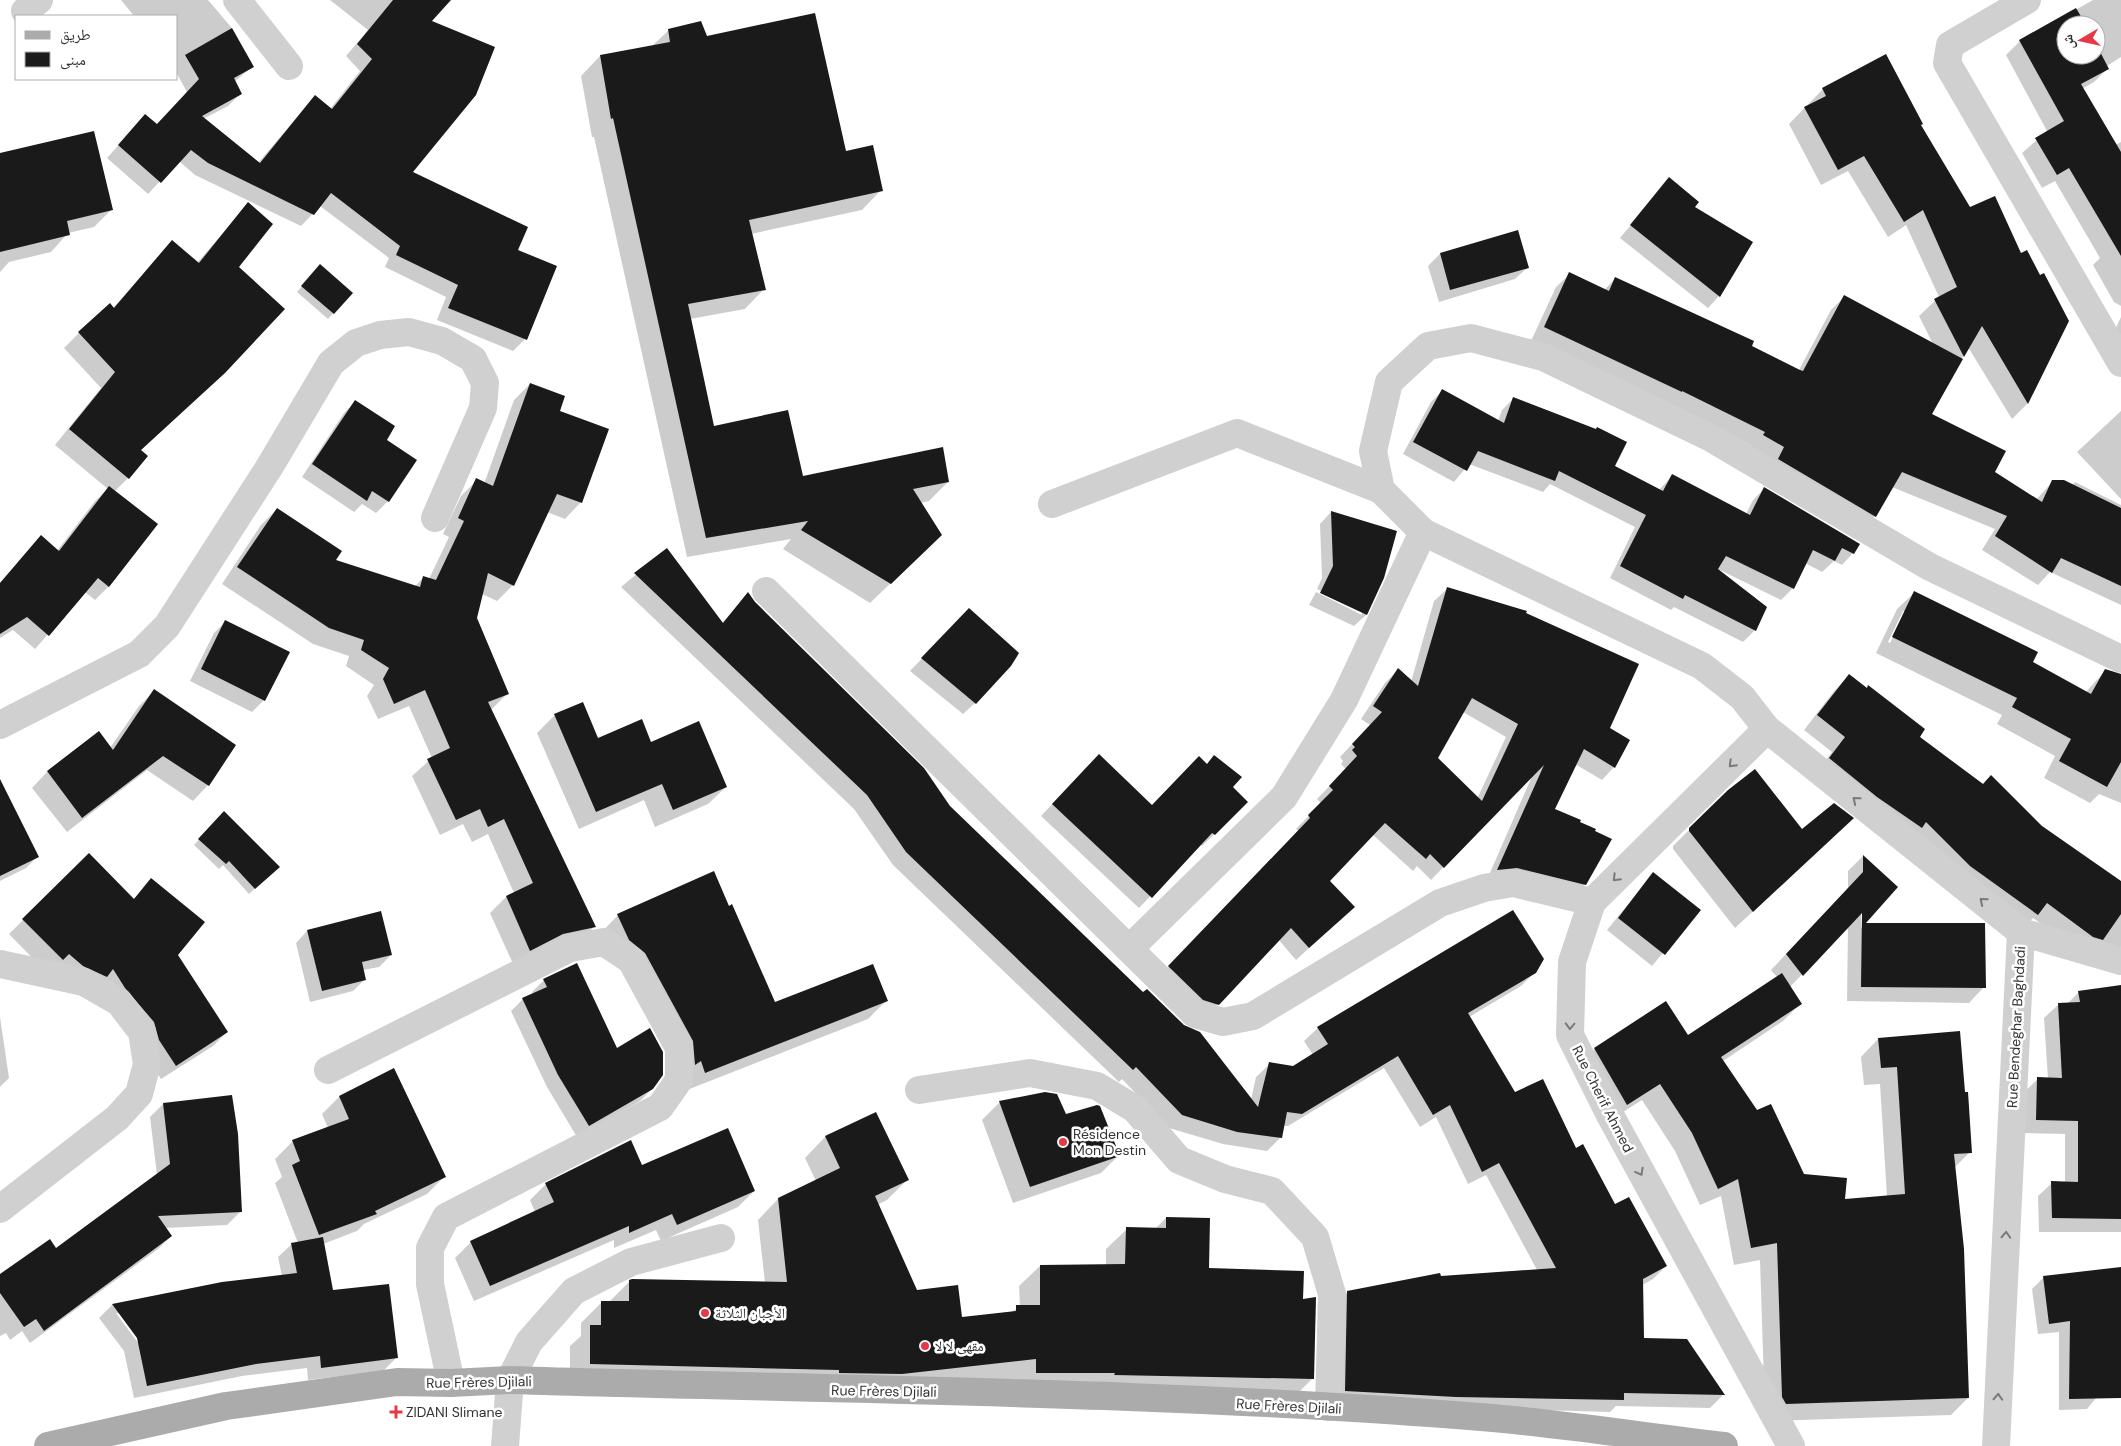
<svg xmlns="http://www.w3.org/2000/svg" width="2121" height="1446" font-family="'DM Sans','Noto Naskh Arabic',sans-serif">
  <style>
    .shadow { fill: #0003; fill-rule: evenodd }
    .building { fill: #1a1a1a; fill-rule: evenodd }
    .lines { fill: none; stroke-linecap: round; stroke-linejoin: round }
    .minor { stroke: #d0d0d0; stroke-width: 28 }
    .major { stroke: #ababab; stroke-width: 28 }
    .oneway { stroke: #7a7a7a }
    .poi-dot { fill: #e63946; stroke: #fff; stroke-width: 2 }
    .labels { text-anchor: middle; stroke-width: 5; stroke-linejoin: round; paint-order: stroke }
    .street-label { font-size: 14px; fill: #333; stroke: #fff }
    .poi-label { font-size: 14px; fill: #333; stroke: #fff; text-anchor: start }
  </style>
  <rect width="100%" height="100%" fill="#fff"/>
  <!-- shadow -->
  <g class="shadow">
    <path d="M121,0h87l23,27 21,40 -18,15 6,12 -12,12 -25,13 55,44 57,-67 15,13 30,-38 -14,-15 22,-26 -38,-30h119l-20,21 -18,151 106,79 8,88 -12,12 -76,-31 9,-23 -61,-30 4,-9 -69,-52 -19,20 -106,-51 -16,-14 -31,33 -41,-36 27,-30 23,-2 30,-34 -11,-20v-56h-42z"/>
    <path d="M2093,0h28v57l-14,9 1,2 -14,14 -12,7 33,56 6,-3v164l-7,-4 -21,-37 7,-7 -45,-77 -13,7 -20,-35 25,-22 -41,-76 14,-14zM2066,25h30v30h-30z"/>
    <path d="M669,30l38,7 138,116 36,37 -19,20 -111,24 13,55 -19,20 -55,10 23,108 89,50 146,5 -19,19 -9,2 1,51 -51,49 -87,-54 8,-10 -104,18 -93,-420h-2l-11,-61 19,-20 52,-10z"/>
    <path d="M1886,55l34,71 50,83 50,46 19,21 29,45 -41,83 -15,15 -44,-72 -37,68 63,58 42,27 17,-19 19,4 3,-3 46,23v100l-71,-33 -12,13 -56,-35 13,-21 -103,-42 -17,29 -13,14 -111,-82 1,-2 -83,-42 -138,-63 25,-54 14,-13 34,16 12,-12 183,92 32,-60 13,-13 89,47 -14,-28 20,-19 -33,-72 -18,12 -40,-66 -27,14 -32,-61 34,-35z"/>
    <path d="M0,171l112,38 -18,18 -26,6 -17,19 -42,10 -9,10z"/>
    <path d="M1669,179l25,29 25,88 -11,12 -88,-70z"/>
    <path d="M248,204l-24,169 -84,78 -12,27 -14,14 -5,94 -14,14 -10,-8 -50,57 -22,-19 -13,8v-55l41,-46 16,14 38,-50 13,-12 -53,-44 46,-57 -37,-40 15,-15 34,-25 59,-66 25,21z"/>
    <path d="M1440,254l87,14 -12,11 -76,23 -11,-36z"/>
    <path d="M315,271l36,22 -23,26 -31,-27z"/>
    <path d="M2121,317v22l-7,-7z"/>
    <path d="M530,384l28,27 23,91 -16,17 -18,-7 -34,73 -16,16 -15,-7 -6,24 32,75 -17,17 104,216 -16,16 -65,24 -24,-53 16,-16 8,-4 -26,-59 -16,8 -9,-18 -23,11 -28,-59 20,-18 -23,-52 -31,13 -11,-23 7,-11 -28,-19 3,-10 -36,-12 -91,-60 39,-59 16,-16 57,52 80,26 10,-10 5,2 20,-42 -6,-3 18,-38 16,-16 7,4 30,-84z"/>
    <path d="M1442,391l56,30 4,-11 11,-11 100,68 46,23 13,-14 74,38 7,-14 11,-11 89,64 -11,12 -8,-4 -12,11 -17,-9 -12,25 -12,12 -63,-31 37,61 -12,12 -69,-35 -3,3 -61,-32 25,-51 -85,-43 -7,8 -74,-28 -15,18 -51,-28 28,-52z"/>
    <path d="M356,401l29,39 30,20 -27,41 -12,12 -14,-9 -8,8 -52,-35 42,-64z"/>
    <path d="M2121,411v88l-44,-47z"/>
    <path d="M1331,512l52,65 -17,38 -12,11 -45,-21 7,-13 46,23v-3l-45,-23 5,-11 -2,-54z"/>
    <path d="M667,549l55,74 26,-29 201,213 302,293 5,-23 14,-13 23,4 20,-13 -9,-14 14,-13 217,-56 -14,14 -52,31 46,77 61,56 39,56 51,60 -13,13 -11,6v54l81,56 -13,13 -94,-2 -6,6 -278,-8 2,-99 14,-13 91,-15 98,-7 -51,-95 -18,9 -32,-67 -16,10 -36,-59 -96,58h-5l-2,11 -14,14 -44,-7 -54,-16 -47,-49 -3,3 -226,-217 -39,-56 -233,-222z"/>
    <path d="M1447,589l161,139 6,39 -12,13 -27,-16 -21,46 31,74 -12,12 -87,-14 47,-108 -102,106 -14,-14 -4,5 -41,-37 -44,47 13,38 -45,41 -18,-21 -72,78 -49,-38 141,-148 -2,-2 25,-26 -4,-4 29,-30 -5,-5 2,-3 -3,-4 30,-32 -9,-6 24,-36 13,-13 13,12 23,-81zM1463,712l43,25 -29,62 -41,-41z"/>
    <path d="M1914,593l171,100 19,-21 17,10v121l-22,-9 -9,9 -46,-25 11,-22 -58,-32 5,-9 -126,-62 21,-44zM1903,611h3l-16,32 -2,-1z"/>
    <path d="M225,622l39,78 -12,12 -62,-31 24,-48z"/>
    <path d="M957,622l18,81 -12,11 -53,-43z"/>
    <path d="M1849,676l69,61 203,146v87l-42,-19 -46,-33 -10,10 -207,-155 16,-21 -28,-22 31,-40z"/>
    <path d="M154,691l54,94 -15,16 -46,-31 -80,62 -35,-44 15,-16 52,-39 11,15 29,-42z"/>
    <path d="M555,715l42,24 54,5 75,43 -18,17 -53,23 -11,-27 -65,29 -42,-96z"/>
    <path d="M1087,767l65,39 80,-19 15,15 -45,44 -2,-2 -61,64 -98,-92z"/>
    <path d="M1728,791l73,40 34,4 -100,93 -62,-79v-3z"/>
    <path d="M0,802l37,55 -11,11 -26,13z"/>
    <path d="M219,818l54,54 -24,22 -26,-29 -4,4 -25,-24z"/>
    <path d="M89,855l44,45 18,-20 26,75 50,77 -14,14 -52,33 -50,-77 -63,-28 -39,-40z"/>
    <path d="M1863,856l33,31 -35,19v22l2,-2 121,61 -15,16 -122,-2 1,-75 -58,61 10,17 -17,17 -60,40 80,115 41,25 43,-4 -7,-113 -16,1 -3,-28 17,-18 92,113 -16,16 14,230 -17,17 -183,6 -3,-6 -5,-155 -26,5 -13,-69 -21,9 -25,-54 -33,-51 -33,21 -32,-55 18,-17 92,-13 90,-59 -6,-7 77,-82v-17z"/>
    <path d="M1653,874l46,36 -47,56 -45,-36z"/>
    <path d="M618,915l157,89 111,-3 -18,18 -181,71 -11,-31 -49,-89 -26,-37z"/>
    <path d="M307,931l84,24 -12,12 -16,3 2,9 -12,12 -43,11 -14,-59z"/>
    <path d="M544,980l73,70 35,39 -12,12 -63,36 -30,-50 -36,-76 12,-12 10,-4 -1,-3z"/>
    <path d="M2121,986v246h-82l-1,-36 14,-13h13v-49l-42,-1 1,-41 14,-13h10l-4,-61 14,-13 9,-1 12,-12z"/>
    <path d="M0,1017l9,61 -9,9z"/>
    <path d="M394,1070l51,106 -18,18 -63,30 -7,7 -34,13 9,48 64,66 -13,13 -75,9 -1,-12 -65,8 -108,22 -10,-47 -25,-33 13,-13 111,-22 59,-7 -4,-19 14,-13 6,-1 -23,-60 7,-6 -7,-18 18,-18 35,-13 -6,-14 17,-17zM116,1313h3l22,29 -2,2z"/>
    <path d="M1000,1102l65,14 53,40 -17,17 -88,30 -31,-83z"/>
    <path d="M163,1104l78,107 -14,14 -62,3 6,8 -13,13 -128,94 -8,-12 -12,9 -4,-7 -6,3v-60l56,-26 101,-75 -7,-58z"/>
    <path d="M875,1114l32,66 -20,20 -10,5 40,86 44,27 50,-6 9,-5 -1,-21 21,-20 66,-1v-16l21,-20h28l11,-11 42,52 94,31 11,77 -21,21 -276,-6v-14l-135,15 -311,-10v-38l11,-10v-13l21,-21h7l21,-21 135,2 -7,-63 20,-21 38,-18 -11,-23 20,-21z"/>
    <path d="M641,1167l113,24 -16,16 -77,34 -5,-11 -42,18v-8l-140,61 -19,-43 16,-16 64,-30 -5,-12 16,-16z"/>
    <path d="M2121,1268v100l-34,41 -28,1v-78l-21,2 -6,-45 12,-12z"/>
  </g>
  <!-- building -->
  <g class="building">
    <path d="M393,0h58l-19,21 63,26 -19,48 -63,77 115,55 -10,23 39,16 -30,74 -79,-32 10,-23 -62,-30 4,-9 -69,-53 -17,22 -106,-52 -17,-13 -30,33 -43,-38 27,-31 12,10 42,-45 -14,-24 47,-27 22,39 -20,11 8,16 -40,22 58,47 55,-68 17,14 40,-50 -15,-15z"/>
    <path d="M2076,8l10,17h-20v30h30v-11l13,25 -28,15 40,68v104l-52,-88 -12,7 -22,-37 29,-17 -45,-81z"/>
    <path d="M815,13l31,138 27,-6 10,46 -134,29 17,70 -78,14 26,122 74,-16 15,66 140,-29 6,35 -36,7 29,46 -51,49 -90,-54 7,-9 -102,17 -93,-420 -2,1 -11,-64 70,-13 -2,-13 33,-8 6,15z"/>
    <path d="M1886,54l37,70 -2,1 49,82 25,-11 26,57 6,-3 13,25 4,-2 25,48 -41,83 -46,-78 -18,31 -30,-58 23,-12 -34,-77 -19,12 -40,-66 -26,14 -34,-63 22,-11 -4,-8z"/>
    <path d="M94,131l19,79 -46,11 3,14 -70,17v-99z"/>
    <path d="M1669,177l30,25 -4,5 58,35 -33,55 -90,-72z"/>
    <path d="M248,202l25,22 -34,43 46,42 -60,64 -84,77 7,6 -19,23 -60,-50 46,-57 -37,-40 32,-29 4,5 58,-68 27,23z"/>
    <path d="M1518,230l11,38 -79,22 -10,-37z"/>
    <path d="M320,264l33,29 -19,21 -33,-28z"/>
    <path d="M1569,272l40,19 6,-14 139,64 -2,5 48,24 3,1 41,-76 119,64 -31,55 74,37 -11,21 47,30 10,-22h12l57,28v78l-60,-28 -9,15 -57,-37 12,-20 -105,-44 -26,45 -98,-58 6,-12 -21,-12 2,-3 -83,-41v1l-138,-65z"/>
    <path d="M530,383l35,13 -5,15 49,18 -27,74 -25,-9 -43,92 -26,-13 -11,45 32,76 -21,8 108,225 -33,7 -33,17 -24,-55 27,-13 -29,-64 -16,8 -8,-18 -24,11 -29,-61 23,-11 -25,-58 -31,14 -11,-25 6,-11 -28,-18 3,-10 -35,-12 -92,-61 40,-59 65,43 -6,9 84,27 3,-11 13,4 28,-59 -6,-3 18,-40 17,8z"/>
    <path d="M1442,389l62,34 9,-26 83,32 1,-2 30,15 -12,24 48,25 9,-17 78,41 14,-28 96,57 -6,10 -12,-6 -7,13 -22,-11 -19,39 -68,-33 -8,13 49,38 -11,24 -71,-36 -2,4 -63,-33 26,-51 -87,-44 -4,10 -77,-30 -11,20 -54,-29z"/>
    <path d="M355,400l40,26 -8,14 30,20 -28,42 -17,-11 -5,10 -55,-37z"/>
    <path d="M109,486l49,38 -49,63 -11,-9 -49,58 -22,-19 -27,17v-51l41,-48 18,16z"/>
    <path d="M1331,511l66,20 -13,47 -17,37 -47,-22 13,-27z"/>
    <path d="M667,548l56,75 25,-31 7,10 169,166 26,38 193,186 4,-3 37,36 16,7 58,75 11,-45 24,4 35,-22 -11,-17 196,-117 31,49 -8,14 -68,40 47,79 28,-13 33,69 7,-4 32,60 14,-7 38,69 -24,13 1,59 43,1 38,56 -101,-2v7l-168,-3 -111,-6 2,-100 93,-18 1,3 115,-8 -57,-105 -17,9 -32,-67 -17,10 -35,-59 -96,58 -15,-2 -5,26 -45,-6 -55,-17 -46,-48 -3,3 -227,-218 -39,-57 -233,-222z"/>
    <path d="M1447,587l80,24 -1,2 113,51 -29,64 20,12 -15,28 -31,-19 -29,60 26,11 -1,2 16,7 -1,2 17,8 -26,46 -69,-17 -20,2 47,-105 -100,103 -14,-14 -4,5 -41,-36 -55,58 25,26 -46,41 -18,-20 -72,77 -16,-5 -35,-34 142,-148 -2,-3 25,-25 -4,-4 28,-30 -5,-6 3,-3 -3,-3 30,-32 -9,-6 25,-38 20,18zM1472,698l46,26 -36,77 -44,-43z"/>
    <path d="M1914,591l124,61 -5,10 58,32 14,-25 16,5v88l-14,25 -48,-26 12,-22 -59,-32 5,-9 -125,-61z"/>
    <path d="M969,608l50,45 -8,13 -35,38 -55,-46z"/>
    <path d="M225,620l65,32 -25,49 -64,-32z"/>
    <path d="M1849,674l18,14 1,-3 57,44 -5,8 63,47 8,-9 51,51 79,55v33l-18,26 -10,-3 -46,-34 -9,12 -68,-49 -44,-44 -4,6 -45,-31 -48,-39 16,-21 -28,-22z"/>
    <path d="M154,689l82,56 -27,41 -46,-30 -81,62 -35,-47 52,-40 14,19z"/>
    <path d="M583,702l15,36 44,-19 9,23 48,-21 28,66 -54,23 -11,-26 -66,28 -42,-98z"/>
    <path d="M1099,754l53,51 47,-49 8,8 7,-9 28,22 -9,10 15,15 -33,33 -3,-2 -60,65 -100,-94z"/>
    <path d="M1755,769l47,60 32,-26 20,15 -101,94 -64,-81v-3l39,-38z"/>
    <path d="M0,779l39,78 -39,19z"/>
    <path d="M224,811l56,56 -25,22 -26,-28 -3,3 -28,-25z"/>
    <path d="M89,853l45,46 17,-21 54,44 -27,33 50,77 -52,34 -17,-26 -5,-18 -29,-34 -12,-19 -6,8 -24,-11 -14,-12 -6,6 -41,-41z"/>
    <path d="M1863,855l35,32 -32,36h119l1,65 -125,-1 1,-74 -59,63 -17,-22 77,-82z"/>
    <path d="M714,871l15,35 3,-2 43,98 98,-38 15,37 -183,72 -4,-12 -6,4 -2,-24 -48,-88 -16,-13 -12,-26z"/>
    <path d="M1653,872l48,38 -36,45 -47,-37z"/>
    <path d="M381,911l11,44 -30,7 4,18 -44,11 -15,-61z"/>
    <path d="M577,963l40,85 33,-20 13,24v23l-10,14 -64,37 -31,-51 -36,-77 25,-11 -4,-8z"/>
    <path d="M1782,973l20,31 -81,53 36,53 14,-6 33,70 43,4 -2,21 60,-5 -8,-127 -16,1 -3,-30 82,-7 5,61h3l4,61 -18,1 10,95 5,149 -183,6 -4,-7 -5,-154 -26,5 -13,-69 -20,10 -26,-56 -32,-49 -33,21 -33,-57 72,-47 22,34z"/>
    <path d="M2121,985v234l-69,-1 -1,-37 27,1v-61l-42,-1 1,-43 25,1 -4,-75 22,-1 -2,-11z"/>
    <path d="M394,1068l52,109 -71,34 2,3 -58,21 -27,-70 8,-4 -8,-21 57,-21 -10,-23z"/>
    <path d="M1045,1092l12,2 9,20 31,-9 3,1 20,50 -90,31 -31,-86z"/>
    <path d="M232,1095l6,39 4,78 -84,4 14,20 -128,95 -8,-12 -12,8 -24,-34v-19l50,-35 6,9 114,-84 -7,-61z"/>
    <path d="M876,1112l33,68 -34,16 42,94 41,-5 4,32 54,-6v-6h24v-40l85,-1 1,-37 40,1v-11l44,1 -1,50 95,3 -1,28 13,-2 -2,82 -200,-4 1,-2h-79v-14l-134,15 -63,-1v-3l-249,-6v-39h11v-24h28v-21l3,-1 155,3 -9,-84 62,-30 -15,-32z"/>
    <path d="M728,1128l27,63 -78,34 -5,-11 -43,19v-7l-139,60 -20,-45 84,-39 -9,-19 86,-43 11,25z"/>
    <path d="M323,1237l10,53 56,-6 9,74 -77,10 -1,-12 -64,8 -109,22 -10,-48 -25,-34 110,-22 75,-9 -6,-30z"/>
    <path d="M2121,1267v131l-52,1 1,-78 -21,3 -6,-48z"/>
  </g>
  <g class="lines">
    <!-- minor -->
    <g class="minor">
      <path d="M237,0l52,66"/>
      <path d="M2027,0l-77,45 -3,18 174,300"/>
      <path d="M25,11l14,-11"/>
      <path d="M1052,504l185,-71 144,57"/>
      <path d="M766,591l429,423 28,8 30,-6 187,-113 44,-15 29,-5 79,19"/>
      <path d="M2121,659l-191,-92 -219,-129 -168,-81 -72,-19 -43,8 -39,36 -16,69 8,39 42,42 279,134 40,31 25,32 254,203 100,29"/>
      <path d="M0,725l139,-71 28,-28 103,-160 61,-103 25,-20 24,-8 29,-3 33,9 31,18 12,24 -2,25 -48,110"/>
      <path d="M1767,729l-175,173 -20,60 -2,73 40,80 181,331"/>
      <path d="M1129,949l155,-152 60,-97 79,-168"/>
      <path d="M0,964l84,18 35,20 23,30 5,32 -8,30 -22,24 -117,91"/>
      <path d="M328,1070l242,-122 34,-6 27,18 48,88v32l-19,27 -214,110 -16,31v36l21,99"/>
      <path d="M919,1090l111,-17 67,13 38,23 44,51 46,19 47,12 43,46 17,57 -3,113"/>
      <path d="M505,1446l5,-66 19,-38 45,-51 57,-29 90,-24"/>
      <path d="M1996,1446l25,-514"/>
    </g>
    <!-- major -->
    <path class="major" d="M48,1446l178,-40 171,-24 54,1 59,-3c327,10 657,11 983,38 78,7 155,19 231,28"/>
  </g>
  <!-- one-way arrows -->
  <defs><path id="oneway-chevron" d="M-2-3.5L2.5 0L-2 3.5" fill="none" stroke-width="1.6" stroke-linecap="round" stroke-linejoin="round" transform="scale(1.25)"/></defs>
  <g class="oneway">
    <use href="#oneway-chevron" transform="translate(1732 764) rotate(135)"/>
    <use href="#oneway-chevron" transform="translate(1856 800) rotate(-141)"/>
    <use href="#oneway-chevron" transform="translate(1616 878) rotate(135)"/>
    <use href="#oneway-chevron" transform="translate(1983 901) rotate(-141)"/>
    <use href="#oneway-chevron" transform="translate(1570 1026) rotate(92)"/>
    <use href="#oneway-chevron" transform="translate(1640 1172) rotate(61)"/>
    <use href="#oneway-chevron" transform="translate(2006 1235) rotate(-87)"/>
    <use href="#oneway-chevron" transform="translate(1998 1397) rotate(-87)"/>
  </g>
  <!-- markers -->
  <g class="poi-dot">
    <circle cx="1063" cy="1142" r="5"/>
    <circle cx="705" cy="1313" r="5"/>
    <circle cx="925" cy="1346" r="5"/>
    <path d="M393.5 1404.5h5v5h5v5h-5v5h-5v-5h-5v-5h5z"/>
  </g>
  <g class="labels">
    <!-- street labels -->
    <g class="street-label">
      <text transform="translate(2016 1027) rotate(-87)" y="5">Rue Bendeghar Baghdadi</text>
      <text transform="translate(1603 1099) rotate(63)" y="5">Rue Cherif Ahmed</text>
      <text transform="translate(479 1382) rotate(-1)" y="5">Rue Frères Djilali</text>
      <text transform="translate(884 1391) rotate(1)" y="5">Rue Frères Djilali</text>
      <text transform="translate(1289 1406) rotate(3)" y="5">Rue Frères Djilali</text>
    </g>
    <!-- poi labels -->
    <g class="poi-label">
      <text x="1073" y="1139">Résidence<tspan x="1073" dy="16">Mon Destin</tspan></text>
      <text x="715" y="1318">الأجبان الثلاثة</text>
      <text x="935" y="1351">مقهى لا لا</text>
      <text x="406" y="1417">ZIDANI Slimane</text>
    </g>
  </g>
  <!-- legend -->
  <rect x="15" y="15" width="162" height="65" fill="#ffffff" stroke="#adadad"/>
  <rect x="25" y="31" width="25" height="8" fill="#ababab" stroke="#adadad"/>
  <text x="60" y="40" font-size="15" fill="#333333">طريق</text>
  <rect x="25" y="52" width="25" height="15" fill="#1a1a1a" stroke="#adadad"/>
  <text x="60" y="65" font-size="15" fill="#333333">مبنى</text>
  <!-- north arrow -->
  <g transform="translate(2081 40) rotate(261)"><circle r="24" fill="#ffffff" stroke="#adadad"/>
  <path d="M0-4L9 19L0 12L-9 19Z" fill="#e63946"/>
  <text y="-8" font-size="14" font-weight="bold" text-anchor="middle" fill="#333333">ش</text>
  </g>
</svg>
